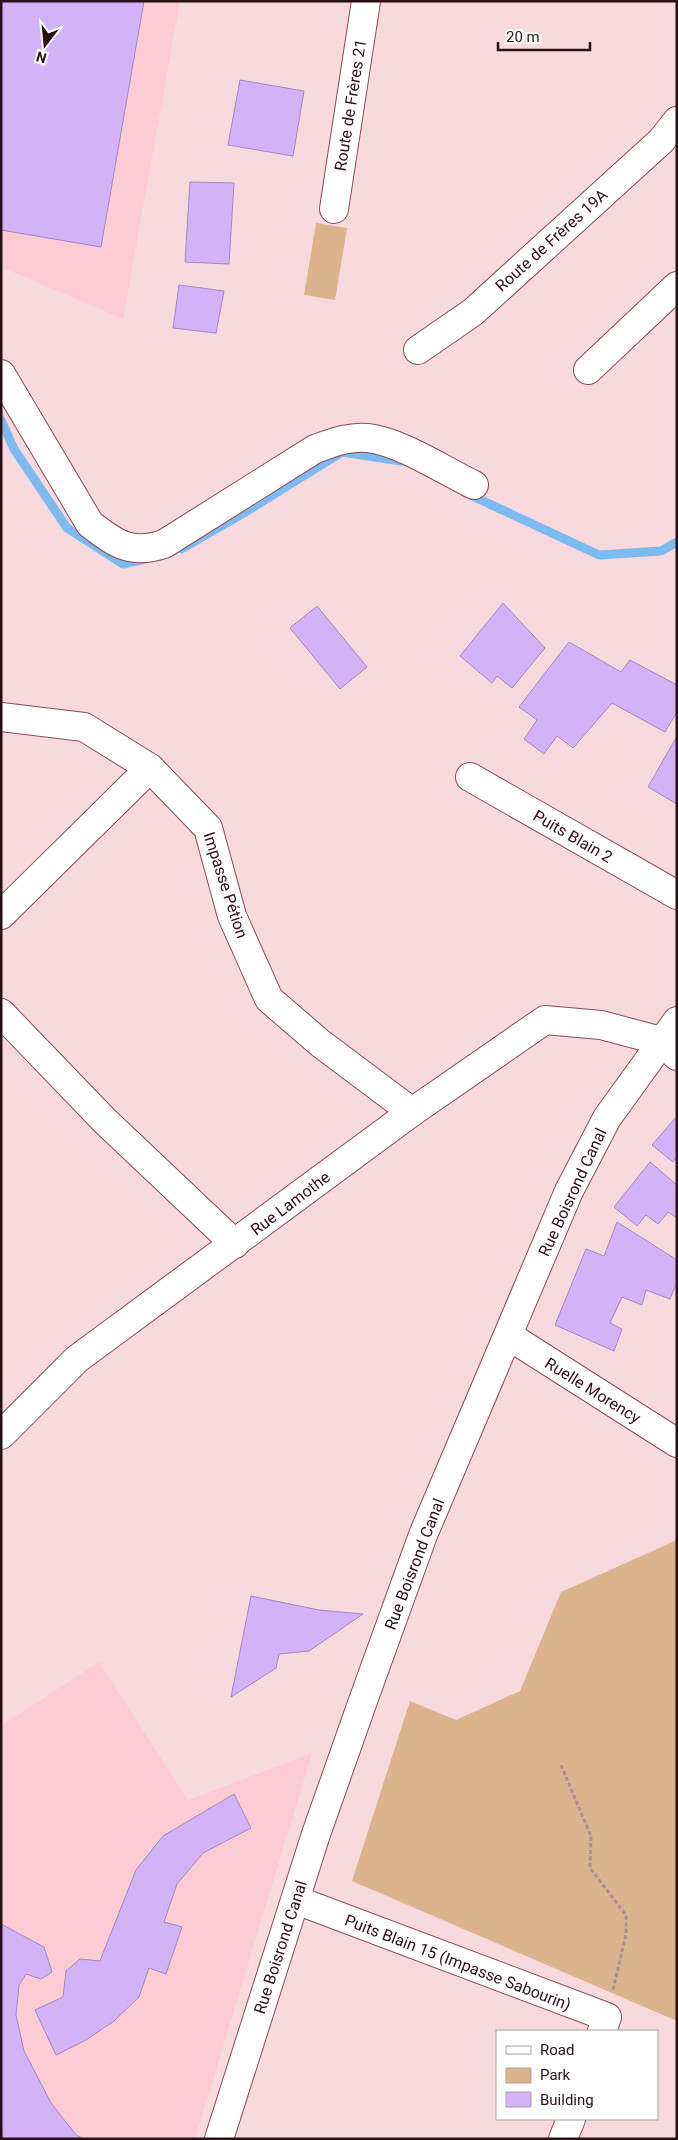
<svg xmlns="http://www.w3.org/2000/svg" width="678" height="2140" font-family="Roboto,sans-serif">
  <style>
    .built { fill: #fdcbd4 }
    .green { fill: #dbb48d }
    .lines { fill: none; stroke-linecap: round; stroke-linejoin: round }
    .stream { stroke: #7dbaf0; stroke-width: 9 }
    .building { fill: #d3b3f7; stroke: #a388c0 }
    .minor-casing { stroke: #894a59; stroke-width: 30 }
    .path { stroke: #ac8f94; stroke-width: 3; stroke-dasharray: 4 2.5; stroke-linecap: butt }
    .minor { stroke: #fff; stroke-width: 28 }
    .labels { text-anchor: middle; stroke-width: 5; stroke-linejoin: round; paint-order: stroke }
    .street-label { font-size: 16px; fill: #291016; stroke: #fff }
  </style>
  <rect width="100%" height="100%" fill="#f8d9de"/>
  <!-- built -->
  <g class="built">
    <path d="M1,1h179l-57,318 -122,-52z"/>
    <path d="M99,1662l89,138 124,-47 -117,386h-194v-413z"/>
  </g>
  <!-- green -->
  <g class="green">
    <path d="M316,223l31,5 -12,72 -31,-5z"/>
    <path d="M677,1540v481l-325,-140 58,-180 46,19 64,-29 41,-99z"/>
  </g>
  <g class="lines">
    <!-- stream -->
    <g class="stream">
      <path d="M1,420l13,29 53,79 56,36 22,-5"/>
      <path d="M466,493l133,62 62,-4 16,-9"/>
      <path d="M181,549l66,-38 95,-59 59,9"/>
    </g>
  </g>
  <!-- building -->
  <g class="building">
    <path d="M1,1h143l-43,246 -100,-17z"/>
    <path d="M240,80l64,11 -11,65 -65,-11z"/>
    <path d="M190,182l44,1 -5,81 -44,-2z"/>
    <path d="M179,285l45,6 -8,42 -43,-5z"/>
    <path d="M503,603l42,45 -33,40 -15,-12 -5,7 -32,-27z"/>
    <path d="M317,606l50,61 -27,22 -50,-61z"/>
    <path d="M569,642l52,30 9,-12 47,25v27l-12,20 -53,-29 -39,45 -16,-12 -13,18 -20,-15 13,-19 -18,-13z"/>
    <path d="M677,736v68l-29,-17z"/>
    <path d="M677,1116v40l-4,6 -21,-17z"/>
    <path d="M650,1162l27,23v33l-9,-6 -10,12 -12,-9 -9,11 -23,-19z"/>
    <path d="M617,1222l60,38v22l-7,17 -24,-9 -4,15 -20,-8 -12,26 12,6 -8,22 -59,-26 31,-76 18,7z"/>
    <path d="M251,1596l68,14 44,4 -54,37 -30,3 -3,14 -45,29z"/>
    <path d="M234,1794l17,34 -48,25 -26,31 -13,38 18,5 -16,47 -17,-6 -10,29 -25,24 -28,19 -30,15 -21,-45 28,-13 3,-26 14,-12 20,2 36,-91 27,-34z"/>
    <path d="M1,1924l43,23 8,25 -11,7 -15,-5 -7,11 -3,30 8,36 27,52 25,32 8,4h-80l-3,-6z"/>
  </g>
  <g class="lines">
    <!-- minor casing -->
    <g class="minor-casing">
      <g id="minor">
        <path d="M334,209l32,-208"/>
        <path d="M418,350l55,-38 188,-171 16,-20"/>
        <path d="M588,370l89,-84"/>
        <path d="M1,374l89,150c26,20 41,31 74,20l151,-95c17,-6 34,-13 53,-11 33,4 75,32 106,47"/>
        <path d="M1,717l83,10 66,41 58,60 24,88 37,83 51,44 92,69"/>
        <path d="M470,777l207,118"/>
        <path d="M1,915l149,-147"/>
        <path d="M1,1013l104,108 130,123"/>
        <path d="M509,1336l168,107"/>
        <path d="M1,1435l76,-76 335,-247 133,-92 56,5 60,16 16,15"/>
        <path d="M296,1900l311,117 -5,14"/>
        <path d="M219,2139l97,-305 48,-136 59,-163 146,-344 38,-73 70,-97"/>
        <path d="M563,2139l8,-20"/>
      </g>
    </g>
    <!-- path -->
    <path class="path" d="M561,1765l30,71 -1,32 36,47v19l-13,56"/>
    <!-- minor -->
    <use href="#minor" class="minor"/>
  </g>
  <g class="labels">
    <!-- street labels -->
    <g class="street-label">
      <text transform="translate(350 105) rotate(-81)" y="6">Route de Frères 21</text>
      <text transform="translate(551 240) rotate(-42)" y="6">Route de Frères 19A</text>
      <text transform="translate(573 836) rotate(30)" y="6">Puits Blain 2</text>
      <text transform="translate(226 885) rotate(72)" y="6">Impasse Pétion</text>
      <text transform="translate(572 1192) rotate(-65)" y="6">Rue Boisrond Canal</text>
      <text transform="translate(290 1203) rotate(-37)" y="6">Rue Lamothe</text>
      <text transform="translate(593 1390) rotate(32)" y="6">Ruelle Morency</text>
      <text transform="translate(414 1564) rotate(-69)" y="6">Rue Boisrond Canal</text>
      <text transform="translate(280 1947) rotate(-72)" y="6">Rue Boisrond Canal</text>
      <text transform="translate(458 1962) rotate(21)" y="6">Puits Blain 15 (Impasse Sabourin)</text>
    </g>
  </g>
  <!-- border -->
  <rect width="678" height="2140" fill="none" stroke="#291016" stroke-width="5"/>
  <!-- legend -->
  <rect x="496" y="2030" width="162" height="90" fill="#ffffff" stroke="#a99fa2"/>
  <rect x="506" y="2046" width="25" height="8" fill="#ffffff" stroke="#a99fa2"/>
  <text x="540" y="2055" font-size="15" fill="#291016">Road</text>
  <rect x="506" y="2068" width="25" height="15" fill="#dbb48d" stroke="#a99fa2"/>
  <text x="540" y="2080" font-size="15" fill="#291016">Park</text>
  <rect x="506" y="2092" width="25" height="15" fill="#d3b3f7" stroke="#a99fa2"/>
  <text x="540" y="2105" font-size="15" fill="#291016">Building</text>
  <!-- north arrow -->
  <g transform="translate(45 45) rotate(196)" stroke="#ffffff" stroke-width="4" paint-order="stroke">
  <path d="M0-4L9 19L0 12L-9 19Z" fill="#291016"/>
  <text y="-8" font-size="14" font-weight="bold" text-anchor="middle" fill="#291016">N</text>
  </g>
  <!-- scale -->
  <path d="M498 42v8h92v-8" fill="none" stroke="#291016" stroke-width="2.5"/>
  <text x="506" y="42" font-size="15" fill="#291016" stroke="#ffffff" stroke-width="4" paint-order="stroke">20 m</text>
</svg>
